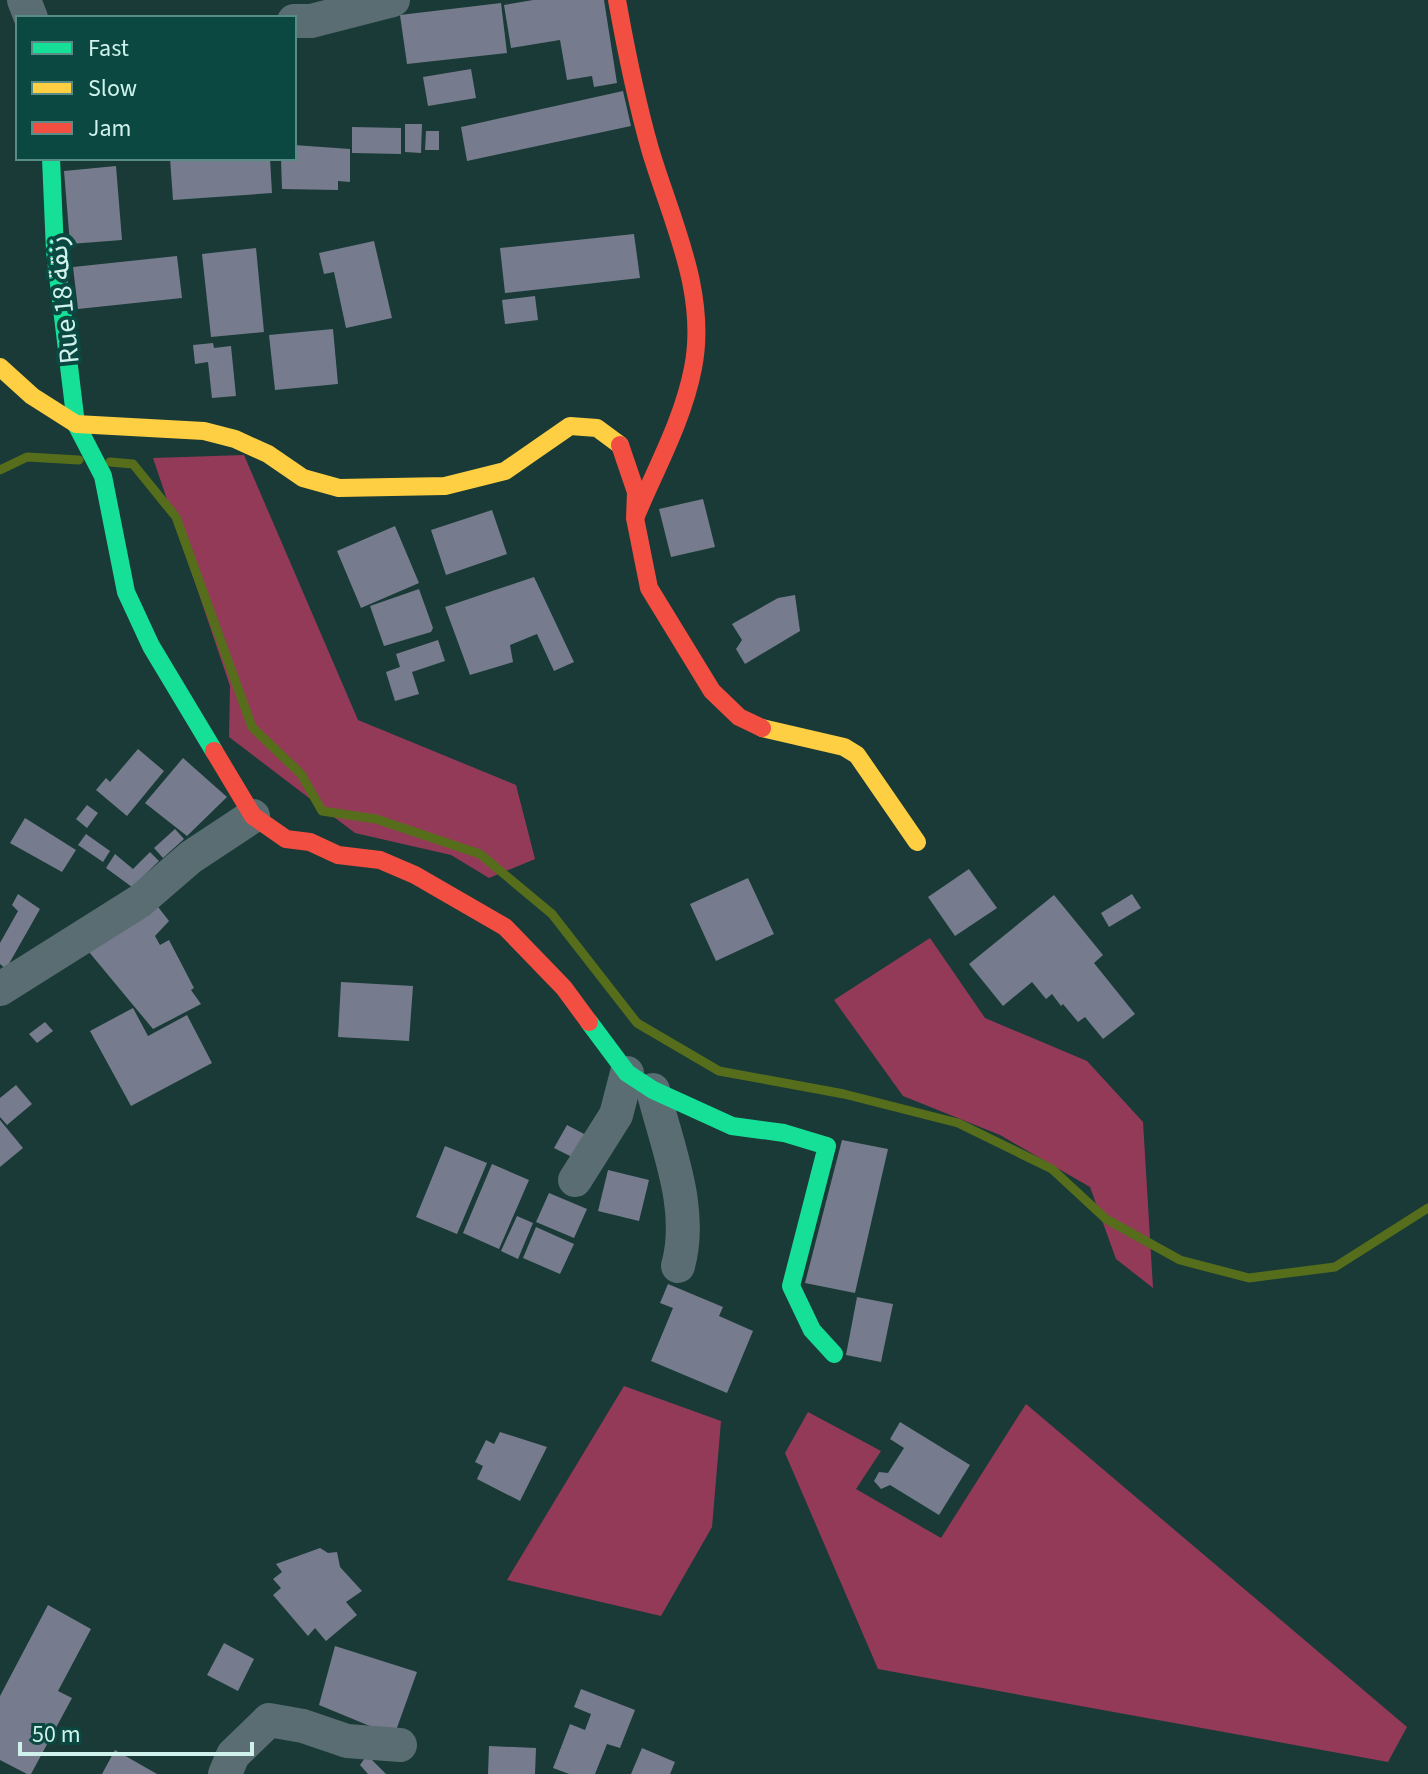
<svg xmlns="http://www.w3.org/2000/svg" width="1428" height="1774" font-family="'Source Sans 3','Noto Sans Arabic',sans-serif">
  <style>
    .forest { fill: #943a59 }
    .lines { fill: none; stroke-linecap: round; stroke-linejoin: round }
    .stream { stroke: #566e1b; stroke-width: 9 }
    .building { fill: #767c8d }
    .street { stroke: #596d72; stroke-width: 34 }
    .fast { stroke: #16e098; stroke-width: 18 }
    .slow { stroke: #ffcf43; stroke-width: 18 }
    .jam { stroke: #f24e42; stroke-width: 18 }
    .labels { text-anchor: middle; stroke-width: 8; stroke-linejoin: round; paint-order: stroke }
    .street-label { font-size: 28px; fill: #cff2ec; stroke: #0b4841 }
  </style>
  <rect width="100%" height="100%" fill="#193a36"/>
  <!-- forest -->
  <g class="forest">
    <path d="M244,455l114,265 158,65 19,74 -46,19 -38,-23 -96,-22 -126,-96 1,-51 -77,-228z"/>
    <path d="M930,938l55,80 102,43 56,61 10,166 -37,-29 -26,-72 -90,-52 -97,-39 -69,-96z"/>
    <path d="M624,1386l97,35 -9,106 -51,89 -154,-36z"/>
    <path d="M1026,1404l381,323 -19,35 -510,-93 -93,-216 23,-41 73,39 -25,38 85,49z"/>
  </g>
  <g class="lines">
    <!-- stream -->
    <g class="stream">
      <path d="M110,462l23,2 43,53 76,210 49,47 21,37 54,8 104,35 72,60 85,109 82,48 125,23 114,29 94,46 54,50 74,41 69,18 86,-11 93,-59"/>
      <path d="M0,470l27,-13 52,3"/>
    </g>
  </g>
  <!-- building -->
  <g class="building">
    <path d="M533,0h71l13,83 -23,4 -2,-11 -25,4 -7,-40 -49,8 -7,-43z"/>
    <path d="M501,3l6,50 -100,11 -7,-49z"/>
    <path d="M471,69l5,29 -48,8 -5,-29z"/>
    <path d="M623,91l8,35 -164,35 -6,-34z"/>
    <path d="M405,124h17l-1,29 -16,-1z"/>
    <path d="M352,127l49,1v26l-49,-1z"/>
    <path d="M426,131h13v19h-14z"/>
    <path d="M294,145l56,4v33l-12,-1v9l-56,-1 -1,-31h13z"/>
    <path d="M170,158h100l2,35 -99,7z"/>
    <path d="M116,166l6,74 -52,4 -6,-73z"/>
    <path d="M634,234l6,44 -135,15 -5,-45z"/>
    <path d="M374,241l18,77 -46,10 -12,-56 -10,2 -5,-21z"/>
    <path d="M256,248l8,84 -53,5 -9,-83z"/>
    <path d="M177,256l5,42 -104,11 -5,-42z"/>
    <path d="M535,296l3,24 -33,4 -3,-24z"/>
    <path d="M333,329l5,55 -63,6 -6,-55z"/>
    <path d="M213,343l1,5 17,-2 5,50 -24,2 -4,-36 -13,2 -2,-19z"/>
    <path d="M703,499l12,48 -44,10 -12,-48z"/>
    <path d="M492,510l15,44 -61,21 -15,-45z"/>
    <path d="M395,526l24,57 -58,25 -24,-57z"/>
    <path d="M534,577l40,85 -20,9 -17,-37 -27,11 3,17 -43,13 -25,-68z"/>
    <path d="M419,589l14,39 -2,4 -47,14 -14,-40z"/>
    <path d="M795,595l5,36 -55,33 -9,-15 6,-9 -10,-16 46,-26z"/>
    <path d="M438,640l7,21 -33,11 7,22 -24,7 -9,-29 14,-5 -4,-13z"/>
    <path d="M138,749l26,22 -37,45 -31,-26 10,-12 4,4z"/>
    <path d="M183,758l44,39 -40,39 -42,-33z"/>
    <path d="M87,805l11,8 -11,15 -11,-9z"/>
    <path d="M25,818l51,32 -14,22 -52,-29z"/>
    <path d="M175,829l9,10 -21,19 -9,-10z"/>
    <path d="M86,834l24,17 -7,11 -25,-17z"/>
    <path d="M150,852l9,9 -27,26 -26,-19 9,-14 18,15z"/>
    <path d="M969,869l28,39 -42,28 -27,-39z"/>
    <path d="M748,878l26,56 -58,27 -26,-57z"/>
    <path d="M18,894l22,15 -34,60 -6,-5v-21l18,-32 -6,-6z"/>
    <path d="M1132,894l9,14 -32,19 -8,-14z"/>
    <path d="M1054,895l49,60 -9,8 41,51 -32,25 -18,-22 -7,5 -15,-18 -2,2 -9,-12 -6,5 -14,-17 -29,24 -34,-42z"/>
    <path d="M155,903l14,18 -14,15 5,9 9,-5 25,48 -3,2 10,14 -48,25 -64,-77z"/>
    <path d="M341,982l72,4 -4,55 -71,-4z"/>
    <path d="M133,1008l15,28 39,-21 25,48 -81,43 -41,-75z"/>
    <path d="M45,1022l8,9 -16,12 -8,-9z"/>
    <path d="M16,1085l16,19 -25,21 -7,-8v-19z"/>
    <path d="M0,1120l23,28 -23,19z"/>
    <path d="M567,1125l19,10 -12,23 -20,-10z"/>
    <path d="M842,1140l46,9 -33,144 -50,-10z"/>
    <path d="M445,1146l42,17 -30,71 -41,-17z"/>
    <path d="M492,1164l37,16 -30,69 -36,-16z"/>
    <path d="M608,1170l41,10 -10,41 -41,-10z"/>
    <path d="M549,1193l38,16 -13,29 -38,-16z"/>
    <path d="M517,1216l16,7 -15,36 -17,-8z"/>
    <path d="M536,1227l38,17 -14,30 -37,-16z"/>
    <path d="M668,1284l55,23 -4,9 34,15 -26,62 -76,-32 22,-53 -13,-5z"/>
    <path d="M857,1297l36,7 -12,58 -35,-7z"/>
    <path d="M900,1422l70,43 -31,50 -49,-30 -9,4 -7,-8 5,-9 9,1 16,-25 -14,-9z"/>
    <path d="M500,1432l47,15 -27,54 -43,-22 6,-13 -8,-4 11,-22 8,4z"/>
    <path d="M320,1548l8,5 9,-1 3,15 22,24 -16,11 11,13 -31,26 -11,-13 -7,8 -35,-41 8,-7 -8,-9 9,-7 -6,-8z"/>
    <path d="M48,1605l43,24 -33,62 14,7 -41,76h-4l-27,-14v-64z"/>
    <path d="M224,1643l30,16 -16,32 -31,-16z"/>
    <path d="M335,1646l82,26 -23,64 -75,-31z"/>
    <path d="M581,1689l54,21 -15,38 -13,-4 -12,30h-26l-16,-6 17,-44 15,6 6,-16 -17,-7z"/>
    <path d="M489,1746l47,2 -1,26h-47z"/>
    <path d="M642,1748l33,14 -5,12h-39z"/>
    <path d="M115,1750l42,24h-55z"/>
    <path d="M367,1755l19,19h-18l-8,-9z"/>
  </g>
  <g class="lines">
    <!-- street -->
    <g class="street">
      <path d="M24,0l7,18"/>
      <path d="M294,21h17l82,-21"/>
      <path d="M0,989l140,-88 51,-44 62,-41"/>
      <path d="M653,1090c14,57 41,118 25,176"/>
      <path d="M575,1180l41,-65 11,-42"/>
      <path d="M225,1774l8,-19 36,-35 34,6 44,15 53,4"/>
    </g>
    <!-- fast -->
    <g class="fast">
      <path d="M51,158l4,93 21,173 27,52 23,116 25,54 63,105"/>
      <path d="M589,1022l38,51 26,17 79,36 52,7 43,13 -36,140 21,44 22,24"/>
    </g>
    <!-- slow -->
    <g class="slow">
      <path d="M0,367l32,29 44,28 128,7 31,8 33,15 35,24 36,10 106,-2 60,-15 65,-45 27,2 23,17"/>
      <path d="M762,728l82,19 13,8 60,87"/>
    </g>
    <!-- jam -->
    <g class="jam">
      <path d="M617,0c9,50 19,100 33,149 21,71 58,143 43,219 -10,52 -37,100 -57,148"/>
      <path d="M620,445l16,47 -1,26 14,70 63,103 27,26 23,11"/>
      <path d="M214,751l39,65 33,23 24,3 28,13 42,5 35,15 90,52 59,61 25,34"/>
    </g>
  </g>
  <g class="labels">
    <!-- street labels -->
    <g class="street-label">
      <text transform="translate(62 300) rotate(-96)" y="10">Rue 18 زنقة</text>
    </g>
  </g>
  <!-- legend -->
  <rect x="16" y="16" width="280" height="144" fill="#0b4841" stroke="#598c85" stroke-width="2"/>
  <rect x="32" y="42" width="40" height="12" fill="#16e098" stroke="#598c85" stroke-width="2"/>
  <text x="88" y="56" font-size="24" fill="#cff2ec">Fast</text>
  <rect x="32" y="82" width="40" height="12" fill="#ffcf43" stroke="#598c85" stroke-width="2"/>
  <text x="88" y="96" font-size="24" fill="#cff2ec">Slow</text>
  <rect x="32" y="122" width="40" height="12" fill="#f24e42" stroke="#598c85" stroke-width="2"/>
  <text x="88" y="136" font-size="24" fill="#cff2ec">Jam</text>
  <!-- scale -->
  <path d="M20 1742v12h232v-12" fill="none" stroke="#cff2ec" stroke-width="4"/>
  <text x="32" y="1742" font-size="24" fill="#cff2ec" stroke="#0b4841" stroke-width="6" paint-order="stroke">50 m</text>
</svg>
